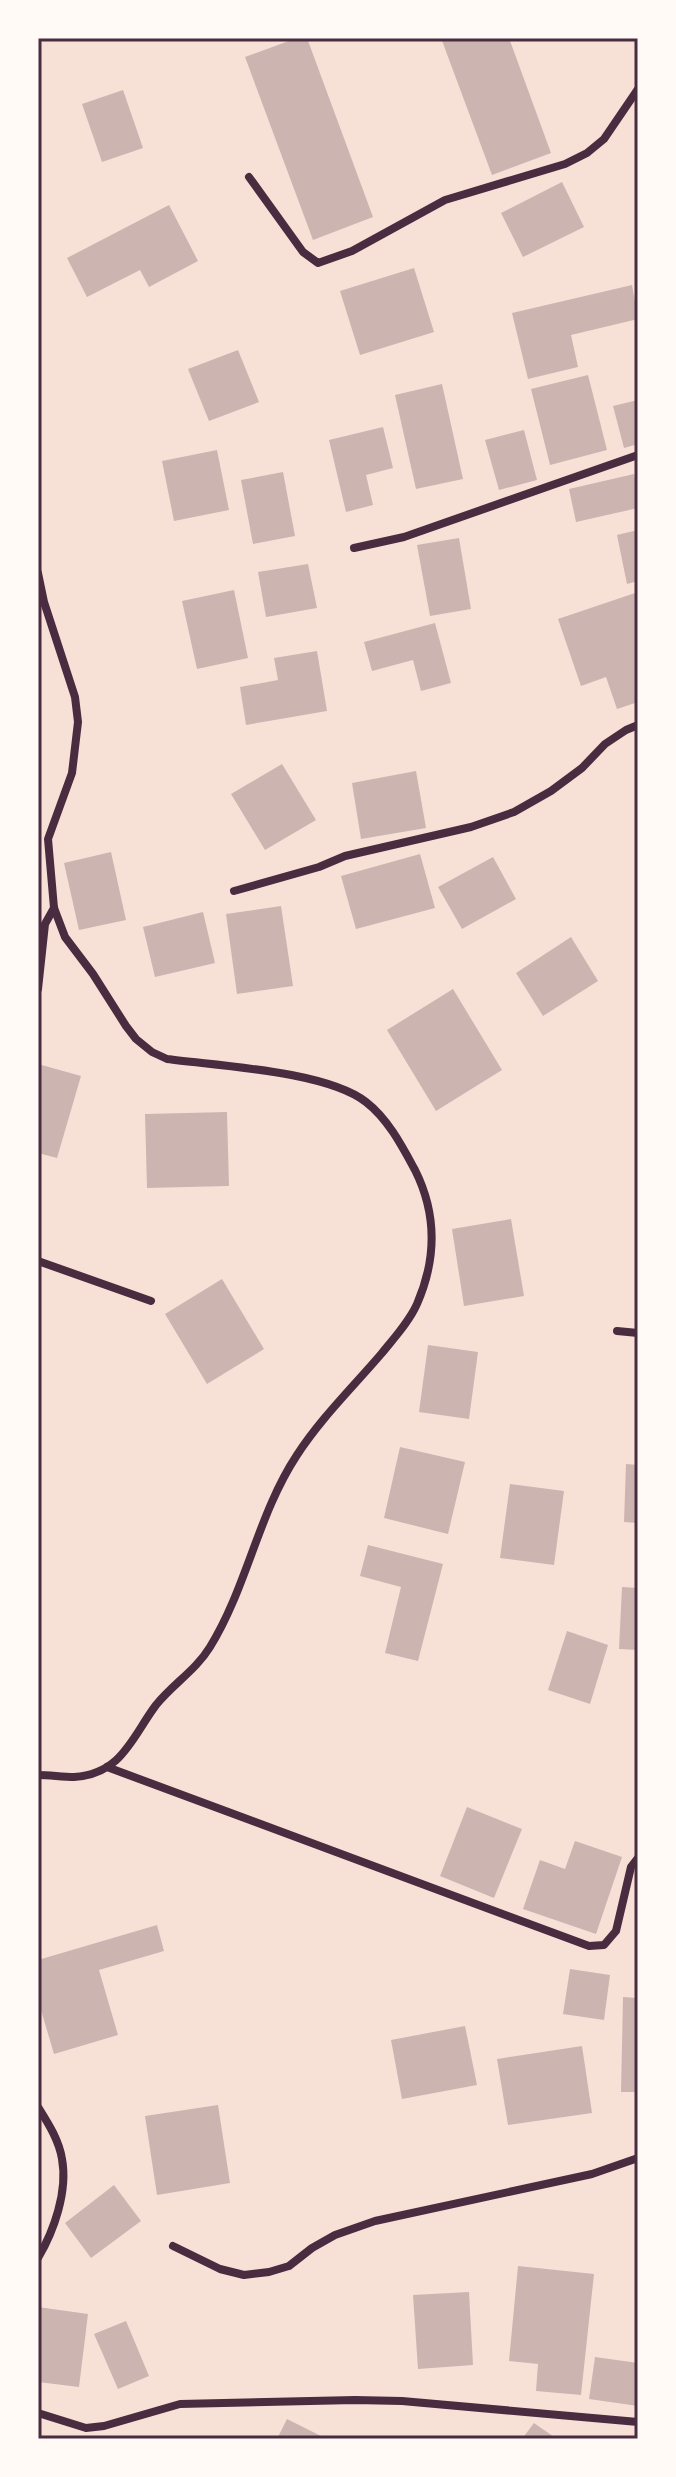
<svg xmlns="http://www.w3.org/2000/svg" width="676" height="2477" font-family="Helvetica,sans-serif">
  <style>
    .building { fill: #ccb4b1 }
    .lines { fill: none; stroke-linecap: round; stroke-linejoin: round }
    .minor { stroke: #4a2c40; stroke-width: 8 }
    .neatline { fill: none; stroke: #4a2c40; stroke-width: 3 }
  </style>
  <rect width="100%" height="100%" fill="#f7e1d7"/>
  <!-- building -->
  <g class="building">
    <path d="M297,38h10l66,179 -60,23 -68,-183z"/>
    <path d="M441,38h68l42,115 -59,22z"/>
    <path d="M123,90l20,58 -41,14 -20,-58z"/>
    <path d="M562,182l22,45 -61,30 -22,-44z"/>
    <path d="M169,205l29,56 -49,26 -9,-17 -53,27 -20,-39z"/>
    <path d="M414,268l20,64 -74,23 -20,-64z"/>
    <path d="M632,285l6,34 -67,16 7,32 -50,12 -16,-66z"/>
    <path d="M238,350l21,52 -50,19 -21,-52z"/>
    <path d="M588,375l19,75 -57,15 -19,-76z"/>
    <path d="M442,384l21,95 -47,10 -21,-94z"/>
    <path d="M638,400v44l-14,4 -11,-42z"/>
    <path d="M383,427l10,41 -27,7 7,30 -27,7 -17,-72z"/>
    <path d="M524,430l13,50 -38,10 -14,-50z"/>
    <path d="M217,450l12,60 -55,11 -12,-60z"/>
    <path d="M283,472l12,64 -42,8 -12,-64z"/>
    <path d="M634,474l4,19v15l-62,14 -7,-33z"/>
    <path d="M638,530v51l-11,3 -10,-49z"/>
    <path d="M459,538l12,71 -41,7 -13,-71z"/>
    <path d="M308,564l9,44 -51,9 -8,-45z"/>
    <path d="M234,590l14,68 -51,11 -15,-68z"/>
    <path d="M638,592v110l-21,7 -11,-32 -25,9 -23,-67z"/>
    <path d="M435,623l16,60 -30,8 -8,-31 -41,11 -8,-29z"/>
    <path d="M317,651l10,60 -81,14 -6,-38 38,-7 -4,-22z"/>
    <path d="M282,764l34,56 -51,30 -34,-56z"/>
    <path d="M416,771l10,57 -65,11 -9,-56z"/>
    <path d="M111,852l15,68 -47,10 -15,-67z"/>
    <path d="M420,854l15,54 -79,21 -15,-53z"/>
    <path d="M493,857l23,42 -54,30 -24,-42z"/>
    <path d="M281,906l12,80 -56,8 -11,-80z"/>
    <path d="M203,912l12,51 -60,14 -12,-50z"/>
    <path d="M571,937l27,44 -55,35 -27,-43z"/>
    <path d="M453,989l49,81 -66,41 -49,-81z"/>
    <path d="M38,1064l43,12 -24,82 -19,-5z"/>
    <path d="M227,1112l2,74 -82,2 -2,-74z"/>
    <path d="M511,1219l13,77 -60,10 -12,-77z"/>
    <path d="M222,1279l42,70 -57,35 -42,-70z"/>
    <path d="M428,1345l50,7 -9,67 -50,-7z"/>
    <path d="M400,1447l65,15 -17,72 -64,-16z"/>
    <path d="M626,1464l12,1v58l-14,-1z"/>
    <path d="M510,1484l54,7 -10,74 -54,-7z"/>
    <path d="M368,1545l75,19 -25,97 -33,-8 16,-66 -41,-11z"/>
    <path d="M622,1587l16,1v62l-19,-1z"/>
    <path d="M567,1631l41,14 -18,59 -42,-14z"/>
    <path d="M467,1807l55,22 -28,69 -54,-22z"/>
    <path d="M575,1841l47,16 -26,77 -73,-25 17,-49 25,9z"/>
    <path d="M157,1925l7,26 -65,19 19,65 -64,19 -16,-54v-40z"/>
    <path d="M570,1969l40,6 -6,45 -41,-6z"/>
    <path d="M623,1997l15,1v94h-17z"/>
    <path d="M465,2026l12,59 -75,14 -11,-59z"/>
    <path d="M582,2046l10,67 -84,12 -11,-66z"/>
    <path d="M218,2105l12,78 -73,12 -12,-79z"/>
    <path d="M114,2185l27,36 -50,37 -26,-35z"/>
    <path d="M518,2266l76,8 -13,121 -45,-4 2,-27 -29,-3z"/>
    <path d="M469,2292l4,73 -55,4 -5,-74z"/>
    <path d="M38,2307l50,7 -9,73 -41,-5z"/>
    <path d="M126,2321l23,55 -31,13 -24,-55z"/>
    <path d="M595,2357l43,6v43l-49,-7z"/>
    <path d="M287,2419l40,20h-50z"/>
    <path d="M534,2423l23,16h-35z"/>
  </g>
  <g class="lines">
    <!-- minor -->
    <g class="minor">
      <path d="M249,177l54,75 15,11 34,-12 93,-51 120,-36 22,-11 17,-14 34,-50"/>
      <path d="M354,548l50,-11 234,-82"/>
      <path d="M38,573l6,29 31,95 3,25 -6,51 -24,66 6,69 11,29 28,37 33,52 10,13 16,13 15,7c52,7 159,12 199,43 22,17 36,44 49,68 22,44 22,88 2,134 -8,18 -23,34 -35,49 -29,34 -61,65 -85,102 -39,59 -50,132 -87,192 -14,23 -37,37 -54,58 -24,32 -34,69 -82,72 -12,0 -24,-2 -36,-2"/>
      <path d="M234,891l85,-24 26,-11 126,-29 43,-15 37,-21 31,-23 23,-24 21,-14 12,-5"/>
      <path d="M38,989l7,-65 9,-16"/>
      <path d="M38,1261l113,40"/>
      <path d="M617,1331l21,2"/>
      <path d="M107,1767l482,179 15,-1 12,-14 15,-64 7,-9"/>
      <path d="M38,2107c10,16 21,33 24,52 6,32 -8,72 -24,99"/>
      <path d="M173,2246l47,23 24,6 25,-3 20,-6 23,-18 23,-13 40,-14 217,-47 46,-16"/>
      <path d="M38,2413l48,15 18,-2 76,-22 175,-4 47,1 236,21"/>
    </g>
  </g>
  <!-- border -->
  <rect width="676" height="2477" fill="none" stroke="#fffaf5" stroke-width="80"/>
  <rect x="40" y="40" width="596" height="2397" class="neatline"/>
</svg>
